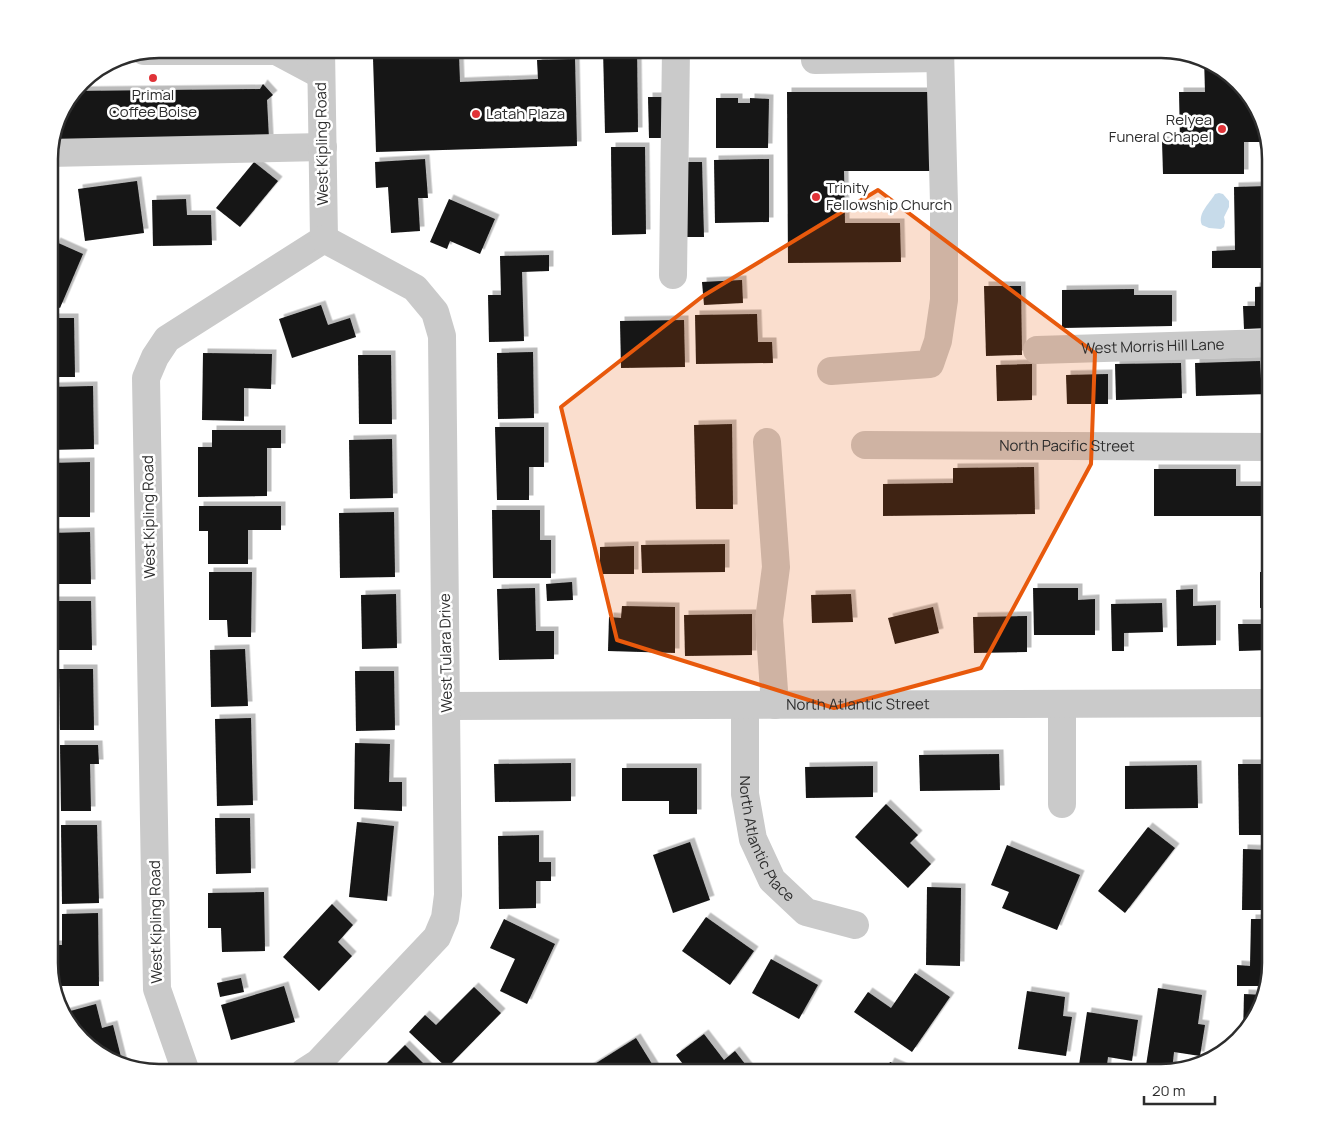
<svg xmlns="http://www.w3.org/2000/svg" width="1319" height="1121" font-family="Manrope,sans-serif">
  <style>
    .water { fill: #c7dbea }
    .building { fill: #141414; filter: url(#shadow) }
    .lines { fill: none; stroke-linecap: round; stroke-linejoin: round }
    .minor { stroke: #cacaca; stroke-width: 28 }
    .marked { fill: #e8590c; fill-opacity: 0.2; stroke: #e8590c; stroke-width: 4; stroke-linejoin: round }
    .poi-dot { fill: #e03338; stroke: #fff; stroke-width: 2 }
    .labels { text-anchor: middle; stroke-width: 5; stroke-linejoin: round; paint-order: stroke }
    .poi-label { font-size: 15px; fill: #2d2d2d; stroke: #fff; text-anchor: start }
    .street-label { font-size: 15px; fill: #2d2d2d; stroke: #fff }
    .rim { fill: none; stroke: #2d2d2d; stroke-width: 2.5 }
  </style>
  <defs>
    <filter id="shadow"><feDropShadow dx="4.5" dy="-4.5" stdDeviation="0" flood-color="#0004"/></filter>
  </defs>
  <rect width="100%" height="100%" fill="#fff"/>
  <!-- water -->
  <path class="water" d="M1219,193l4,1 6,7v6l-5,10 1,5 -1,5 -3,2 -12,-1 -7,-3c-5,-11 7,-21 13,-31z"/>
  <!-- building -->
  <g class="building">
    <path d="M603,49h34l1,83 -33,1z"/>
    <path d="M459,56l1,26 78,-3 -1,-19 38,-1 2,87 -201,6 -3,-94z"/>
    <path d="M1204,58l29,18 29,40 5,26h-23v32h-81l-1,-33h18l-1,-49h26z"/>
    <path d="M263,84l10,11 -6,5 2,39 -218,4 9,-33 14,-19 186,-2z"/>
    <path d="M787,92h146v79h-89l1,52h55l1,39 -113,1z"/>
    <path d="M648,97h18v41h-17z"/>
    <path d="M716,98h22v5h12v-5l19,1 -1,49h-52z"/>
    <path d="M611,147h34l1,87 -34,1z"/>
    <path d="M425,159l3,39h-10l2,33 -29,2 -3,-46 -12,1 -1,-26z"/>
    <path d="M769,159v63l-54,1 -1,-63z"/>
    <path d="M254,162l24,19 -38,46 -24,-19z"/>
    <path d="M684,162h18l2,75h-18z"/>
    <path d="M137,181l7,52 -59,8 -7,-52z"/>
    <path d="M1270,186v82h-58v-17l23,-1 -1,-63z"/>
    <path d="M186,199l1,16h24l1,30 -59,1 -1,-46z"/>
    <path d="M449,199l46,20 -15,35 -30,-13 -3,8 -17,-7z"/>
    <path d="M56,242l27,12 -23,54 -11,-5v-46z"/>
    <path d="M549,255v16l-27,1 2,69 -35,1 -1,-47h13l-1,-39z"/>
    <path d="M742,280l1,23 -39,2 -2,-23z"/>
    <path d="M984,286h37l1,69 -36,1z"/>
    <path d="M1270,286v42l-26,1 -1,-23h12v-19z"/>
    <path d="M1134,289v6h38v31l-110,2v-38z"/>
    <path d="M321,305l7,20 22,-7 6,19 -64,21 -13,-39z"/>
    <path d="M757,314l1,28h14l1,21 -77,1 -1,-49z"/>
    <path d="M49,318h25l1,59h-26z"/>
    <path d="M684,320l1,47 -64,1 -1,-47z"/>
    <path d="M533,352l1,66 -36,1 -1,-66z"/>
    <path d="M203,353l69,1 -1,35 -27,-1v33l-42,-1z"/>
    <path d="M358,355h33l1,69h-33z"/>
    <path d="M1260,361l1,18h9v15l-74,2 -1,-33z"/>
    <path d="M1181,363l1,35 -66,2 -1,-36z"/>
    <path d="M1032,364v36l-35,1 -1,-36z"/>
    <path d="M1108,374v30h-41l-1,-29z"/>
    <path d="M93,386l1,63 -45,1v-63z"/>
    <path d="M732,424l1,85h-37l-2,-84z"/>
    <path d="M495,427h49v40h-15v33h-32z"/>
    <path d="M212,430h69v18h-14v48l-69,1v-50h14z"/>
    <path d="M392,439l1,59 -43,1 -1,-59z"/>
    <path d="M90,462v55h-38v-30h-3v-24z"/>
    <path d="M1034,467l1,47 -152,2v-32l70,-1v-15z"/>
    <path d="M1154,469h82v17h34v30h-116z"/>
    <path d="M199,506h82v24h-33v34h-40v-33h-9z"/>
    <path d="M492,510h48v30h11v38h-58z"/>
    <path d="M394,512l1,65 -55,1 -1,-65z"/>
    <path d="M90,532l1,52h-42v-51z"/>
    <path d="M725,544v28l-83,1 -1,-28z"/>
    <path d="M634,546v28h-34v-27z"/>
    <path d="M209,572h43l-1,65h-23l-1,-17h-18z"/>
    <path d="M1260,572h10v35l-10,1z"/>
    <path d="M572,582l1,18 -26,1 -1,-17z"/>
    <path d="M535,588l1,43h18v28l-55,1 -2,-71z"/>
    <path d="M1033,588h45v12l17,-1v36h-61z"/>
    <path d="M1193,589v17l23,-1v40l-39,1 -1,-56z"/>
    <path d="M396,594l1,54 -35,1 -1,-54z"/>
    <path d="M851,594l2,28 -41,1 -1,-28z"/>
    <path d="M49,601h42l1,49h-43z"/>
    <path d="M1162,603l1,29 -39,1v18h-12l-1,-47z"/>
    <path d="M622,606l53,1v46l-67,-2 1,-34 12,1z"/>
    <path d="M933,607l6,26 -44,11 -7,-26z"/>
    <path d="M752,614v41l-67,1 -1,-41z"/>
    <path d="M1027,616v36l-53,1 -1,-36z"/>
    <path d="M1238,624h32v26l-31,1z"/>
    <path d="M245,649l3,57 -37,1 -1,-57z"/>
    <path d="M59,669h34l1,61h-34z"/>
    <path d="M355,671h39l1,59 -39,1z"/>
    <path d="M251,718l2,87 -36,1 -2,-87z"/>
    <path d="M355,743l35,1 -1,38h13v29l-48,-2z"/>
    <path d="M60,745h38l1,19h-9l1,47h-30z"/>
    <path d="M999,754l1,36 -80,1 -1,-36z"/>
    <path d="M571,763v38l-76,1 -1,-38z"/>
    <path d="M1238,764h32v71h-31z"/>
    <path d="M1197,765l1,43 -73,1v-43z"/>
    <path d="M873,766v31l-67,1 -1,-31z"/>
    <path d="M622,768h75v46h-28v-13h-47z"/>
    <path d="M886,804l32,31 -8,8 21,21 -23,24 -53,-51z"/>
    <path d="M215,818h35l1,55 -35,1z"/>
    <path d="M357,822l37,4 -7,75 -38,-4z"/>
    <path d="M61,825h36l2,78 -37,1z"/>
    <path d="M1148,827l27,21 -50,65 -27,-22z"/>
    <path d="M539,835v27h12v19h-15v27l-37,1 -1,-73z"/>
    <path d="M690,842l20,58 -37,13 -20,-58z"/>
    <path d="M1007,845l73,30 -23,55 -55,-22 7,-16 -18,-7z"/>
    <path d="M1243,849l27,1v60h-28z"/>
    <path d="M927,887l34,1 -1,78 -34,-1z"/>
    <path d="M264,892l1,59 -43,1 -1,-24h-13v-35z"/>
    <path d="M332,904l21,21 -15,17 14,14 -33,35 -36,-34z"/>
    <path d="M98,913l1,73h-46l-4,-16v-25h13v-31z"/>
    <path d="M706,917l48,34 -24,34 -48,-34z"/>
    <path d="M504,919l51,25 -28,60 -27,-13 15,-32 -25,-11z"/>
    <path d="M1251,919h19v44l-4,23h-29v-21l13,1z"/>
    <path d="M771,959l47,26 -19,34 -47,-26z"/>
    <path d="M915,973l35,24 -38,55 -58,-40 14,-20 23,16z"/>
    <path d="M241,978l3,14 -24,5 -3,-14z"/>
    <path d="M284,986l11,36 -64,18 -10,-35z"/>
    <path d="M474,987l27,26 -54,55 -38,-36 16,-17 11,10z"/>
    <path d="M1158,988l44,7 -4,29 7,1 -5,31 -26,-4 -2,18 -11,2h-16z"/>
    <path d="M1027,991l38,6 -2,19 9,1 -6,39 -48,-7z"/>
    <path d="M1244,994l20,1 -2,9 -19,31z"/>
    <path d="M96,1004l6,24 11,-3 10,40 -6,-1 -31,-19 -21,-28 -2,-4z"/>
    <path d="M1087,1012l51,8 -6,41 -24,-4 -2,15h-28z"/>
    <path d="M704,1034l20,26 11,-9 14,18 -5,3h-55l-13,-17z"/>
    <path d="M636,1038l21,34h-75z"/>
    <path d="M405,1045l27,27h-54z"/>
    <path d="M890,1062l23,10h-28z"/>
  </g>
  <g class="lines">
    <!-- minor -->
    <g class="minor">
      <path d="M814,49l1,11 125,-2"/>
      <path d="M144,51h132l45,24"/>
      <path d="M49,153l274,-6"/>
      <path d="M673,275l3,-226"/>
      <path id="s1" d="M1037,350l233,-7"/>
      <path d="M831,371l99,-7 8,-23 6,-41v-96l-4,-155"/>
      <path d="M767,442l9,125 -7,53 6,85"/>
      <path id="s2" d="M865,445l405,2"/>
      <path d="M1062,704v100"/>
      <path id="s3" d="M745,705v89l8,45 19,41 34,32 49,13"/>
      <path id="s4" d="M447,706l823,-3"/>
      <path d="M186,1072l-29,-83 -11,-611 9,-21 12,-18 157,-100 -3,-190"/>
      <path d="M304,1072l14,-9 119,-126 8,-19 3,-23 -6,-559 -7,-24 -20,-24 -91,-49"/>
    </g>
  </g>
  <!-- marked area -->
  <path class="marked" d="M878,190l217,163 -4,111 -110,204 -147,40 -217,-68 -56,-233 142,-111z"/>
  <!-- markers -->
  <g class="poi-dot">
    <circle cx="153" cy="78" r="5"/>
    <circle cx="476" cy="114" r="5"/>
    <circle cx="1222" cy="129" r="5"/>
    <circle cx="816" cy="197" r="5"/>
  </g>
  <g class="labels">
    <!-- poi labels -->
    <g class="poi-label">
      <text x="153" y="100" text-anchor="middle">Primal<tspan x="153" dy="17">Coffee Boise</tspan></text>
      <text x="486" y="119">Latah Plaza</text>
      <text x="1212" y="125" text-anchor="end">Relyea<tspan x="1212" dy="17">Funeral Chapel</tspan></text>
      <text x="826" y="193">Trinity<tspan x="826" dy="17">Fellowship Church</tspan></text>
    </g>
    <!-- street labels -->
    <g class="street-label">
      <text transform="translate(322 144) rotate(-91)" y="5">West Kipling Road</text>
      <text dy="5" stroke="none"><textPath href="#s1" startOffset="116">West Morris Hill Lane</textPath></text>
      <text dy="5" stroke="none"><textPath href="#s2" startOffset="202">North Pacific Street</textPath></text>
      <text transform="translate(149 517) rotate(-91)" y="5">West Kipling Road</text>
      <text transform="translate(446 653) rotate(-91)" y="5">West Tulara Drive</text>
      <text dy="5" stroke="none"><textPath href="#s4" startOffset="411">North Atlantic Street</textPath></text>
      <text dy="5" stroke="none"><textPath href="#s3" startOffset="139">North Atlantic Place</textPath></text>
      <text transform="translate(156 922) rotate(-91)" y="5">West Kipling Road</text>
    </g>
  </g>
  <!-- crop -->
  <path d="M0 0H1319V1121H0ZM159 58H1161A101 101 0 0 1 1262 159V963A101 101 0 0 1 1161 1064H159A101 101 0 0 1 58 963V159A101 101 0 0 1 159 58Z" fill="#fff" fill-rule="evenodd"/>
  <path class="rim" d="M159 58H1161A101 101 0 0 1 1262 159V963A101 101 0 0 1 1161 1064H159A101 101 0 0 1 58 963V159A101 101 0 0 1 159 58Z"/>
  <!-- scale -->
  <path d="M1144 1096v8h71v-8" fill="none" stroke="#2d2d2d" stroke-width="2.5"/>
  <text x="1152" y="1096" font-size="15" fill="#2d2d2d" stroke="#ffffff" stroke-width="4" paint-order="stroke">20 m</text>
</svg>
